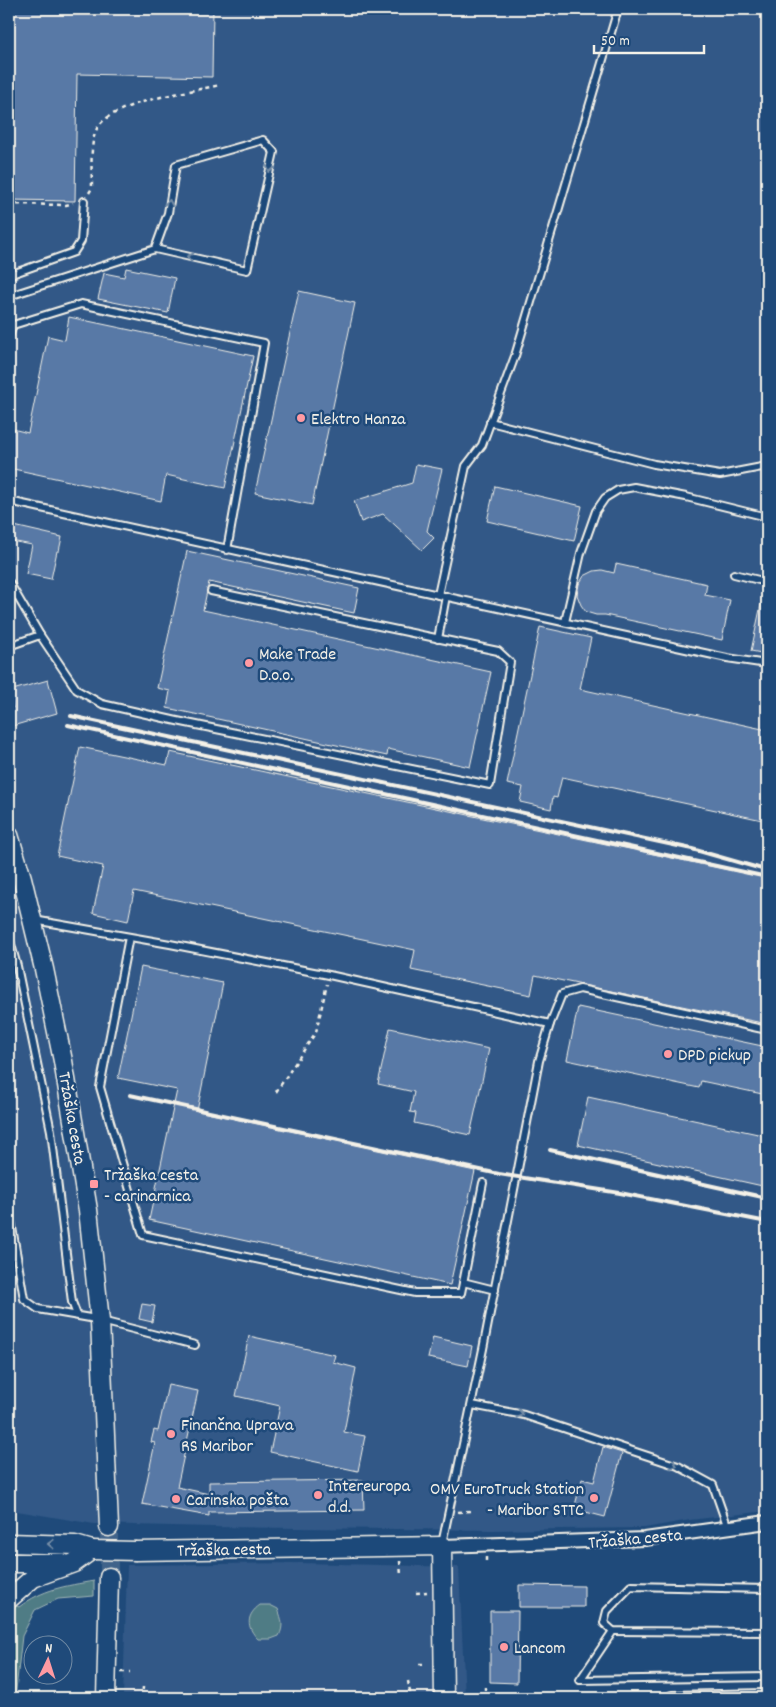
<svg xmlns="http://www.w3.org/2000/svg" width="776" height="1707" font-family="Dekko,sans-serif">
  <style>
    .built { fill: #305887 }
    .green { fill: #4f7c85; stroke: #a2b6b6 }
    .building { fill: #5879a6; stroke: #f4f1e8 }
    .lines { fill: none; stroke-linecap: round; stroke-linejoin: round }
    .secondary-tunnel { stroke: #3f638a; stroke-width: 18; stroke-dasharray: 18 9; stroke-linecap: butt }
    .lane-casing { stroke: #f4f1e8; stroke-width: 10 }
    .street-casing { stroke: #f4f1e8; stroke-width: 16 }
    .secondary-casing { stroke: #f4f1e8; stroke-width: 21 }
    .path { stroke: #f4f1e8; stroke-width: 2.5; stroke-dasharray: 4 4; stroke-linecap: butt }
    .lane { stroke: #1f4a7a; stroke-width: 6 }
    .street { stroke: #1f4a7a; stroke-width: 12 }
    .secondary { stroke: #1f4a7a; stroke-width: 18 }
    .rail { stroke: #f4f1e8; stroke-width: 4 }
    .secondary-bridge-casing { stroke: #f4f1e8; stroke-width: 21; stroke-linecap: butt }
    .secondary-bridge { stroke: #1f4a7a; stroke-width: 18 }
    .oneway { stroke: #748da6 }
    .poi-dot { fill: #ff9aa2; stroke: #1f4a7a; stroke-width: 2 }
    .labels { text-anchor: middle; stroke-width: 5; stroke-linejoin: round; paint-order: stroke }
    .poi-label { font-size: 18px; fill: #f4f1e8; stroke: #1f4a7a; text-anchor: start }
    .street-label { font-size: 18px; fill: #f4f1e8; stroke: #1f4a7a }
  </style>
  <rect width="100%" height="100%" fill="#1f4a7a"/>
  <filter id="ink" filterUnits="userSpaceOnUse"><feTurbulence type="fractalNoise" baseFrequency=".02" numOctaves="2"/><feDisplacementMap in="SourceGraphic" scale="10" xChannelSelector="R" yChannelSelector="G"/><feConvolveMatrix kernelMatrix="1 2 1 2 8 2 1 2 1" color-interpolation-filters="sRGB"/></filter>
  <g filter="url(#ink)">
    <!-- built -->
    <g class="built">
      <path d="M9,9h758v1502l-77,9 -45,8 -154,2 -281,-3 -116,-3 -83,-14 2,-204 -4,-33z"/>
      <path d="M302,1563l157,4 6,131h-342l4,-133z"/>
    </g>
    <!-- green -->
    <g class="green">
      <path d="M94,1581v15l-36,3 -23,11 -13,26 -7,62h-6v-86l4,-8 6,3c24,-18 46,-21 75,-26z"/>
      <path d="M260,1605h10l8,4c4,11 6,17 1,27l-8,3h-13c-12,-12 -12,-24 2,-34z"/>
    </g>
    <!-- building -->
    <g class="building">
      <path d="M9,9h204l-1,68 -135,-3 -2,127 -66,-1z"/>
      <path d="M126,268l49,10 -7,35 -70,-14 6,-26 20,4z"/>
      <path d="M299,291l56,12 -43,202 -57,-12z"/>
      <path d="M69,317l184,39 -28,132 -59,-13 -5,26 -152,-33v-40l19,5 20,-97 17,4z"/>
      <path d="M416,464l26,5 -15,62 7,7 -12,12 -39,-36 -22,8 -7,-21 58,-18z"/>
      <path d="M495,486l87,20 -8,35 -87,-20z"/>
      <path d="M14,526l48,11 -3,14h-2l-6,28 -25,-5 6,-29 -21,-4z"/>
      <path d="M187,551l172,37 -5,25 -145,-31 -6,28 288,62 -21,95 -82,-18 -1,7 -220,-48 3,-17 -13,-3z"/>
      <path d="M616,564l91,20 -2,11 25,5 -8,40 -117,-25h-9l-10,-3 -5,-7 -4,-10 2,-11 5,-8 10,-5 8,-1 12,3z"/>
      <path d="M762,600l5,1v53l-16,-3z"/>
      <path d="M540,627l51,11 -11,51 187,41v91l-205,-44 -5,21 -4,-1 -2,12 -31,-7 3,-15 -16,-3z"/>
      <path d="M48,680l9,33 -48,14v-18l4,-1 -4,-17z"/>
      <path d="M80,747l87,18 3,-13 597,126v146l-232,-49 -4,20 -120,-25 4,-20 -281,-59 -6,30 -35,-8 10,-47 -46,-10z"/>
      <path d="M141,967l82,16 -26,128 278,60 -25,114 -301,-65 28,-130 -59,-12z"/>
      <path d="M578,1007l189,40v48l-66,-14 -2,7 -132,-28z"/>
      <path d="M390,1028l99,21 -19,86 -56,-12 2,-10 -6,-1 4,-20 -36,-8z"/>
      <path d="M588,1097l179,39v51l-189,-42z"/>
      <path d="M142,1304l13,2 -3,16 -13,-3z"/>
      <path d="M249,1336l86,19 -2,7 23,6 -12,64 21,4 -7,35 -88,-19 10,-46 -44,-10z"/>
      <path d="M433,1337l39,9 -4,20 -40,-8z"/>
      <path d="M168,1385l30,6 -21,96 32,7v-12l154,-2 1,30 -155,2v4l-67,-12 13,-61 -4,-1 3,-12 4,1z"/>
      <path d="M603,1447l19,6 -17,64 -31,-8 8,-30 12,3z"/>
      <path d="M519,1585l65,1v21h-65z"/>
      <path d="M490,1611h28l-1,72 -27,-1z"/>
    </g>
    <g class="lines">
      <!-- secondary-tunnel -->
      <path class="secondary-tunnel" d="M109,1577v-50"/>
      <!-- lane casing -->
      <g class="lane-casing">
        <g id="lane">
          <path d="M9,275l65,-23 7,-11 3,-40"/>
          <path d="M9,296l146,-47 92,21 27,-118 -11,-12 -87,25 -8,48 -13,36"/>
          <path d="M9,337l4,-12 68,-21 183,39 -37,207"/>
          <path d="M490,422l164,42 66,11 47,-9"/>
          <path d="M9,501l718,157 40,6"/>
          <path d="M734,574l33,8"/>
          <path d="M9,582l31,53 37,55 25,14 75,17 313,64 20,-123 -12,-11 -287,-60"/>
          <path d="M438,595l28,-129 16,-21 33,-89 103,-347"/>
          <path d="M565,622l16,-69 15,-42 9,-13 13,-8 16,-3 52,10 81,20"/>
          <path d="M438,639l8,-43"/>
          <path d="M9,646l31,-11"/>
          <path d="M34,920l136,24 159,31 221,49 12,-30 18,-5 187,41"/>
          <path d="M9,937l8,29 34,165 21,171 5,13"/>
          <path d="M129,937l-29,150 43,148 272,58h46l22,-110"/>
          <path d="M9,1209l15,90 14,10 52,9 105,27"/>
          <path d="M463,1282l32,8"/>
          <path d="M472,1405l52,10 154,51 35,19 15,43"/>
          <path d="M442,1544l41,-195 56,-288 11,-37"/>
          <path d="M767,1589l-136,-3 -24,25 -3,12 9,8 154,1"/>
          <path d="M613,1631l-33,49 187,-3"/>
        </g>
      </g>
      <!-- street casing -->
      <g class="street-casing">
        <g id="street">
          <path d="M442,1546l203,-7 122,-17"/>
          <path d="M672,1698l95,-2"/>
        </g>
      </g>
      <!-- secondary casing -->
      <g class="secondary-casing">
        <g id="secondary">
          <path d="M9,835l13,43 22,91 19,92 25,149 12,111 9,206"/>
          <path d="M9,1543l66,2 17,5"/>
          <path d="M136,1551l306,-5 2,152"/>
          <path d="M9,1563h54"/>
          <path d="M9,1599l24,-21 41,-15 18,-13"/>
          <path d="M106,1698l3,-121"/>
        </g>
      </g>
      <!-- path -->
      <g class="path">
        <path d="M89,193l3,-5c0,-15 -3,-48 6,-61 17,-26 91,-35 122,-42"/>
        <path d="M9,204l57,1 7,-2"/>
        <path d="M276,1092l40,-60 11,-48"/>
        <path d="M458,1512l12,-1"/>
        <path d="M486,1557v6"/>
        <path d="M400,1561l1,16"/>
        <path d="M416,1593l11,-1"/>
        <path d="M419,1664h8"/>
        <path d="M121,1672h9"/>
        <path d="M408,1681l3,17"/>
        <path d="M142,1698l1,-11"/>
        <path d="M485,1698v-11"/>
      </g>
      <!-- lane -->
      <use href="#lane" class="lane"/>
      <!-- street -->
      <use href="#street" class="street"/>
      <!-- secondary -->
      <use href="#secondary" class="secondary"/>
      <!-- rail -->
      <g class="rail">
        <path d="M71,716l621,133 70,20"/>
        <path d="M68,725l699,152"/>
        <path d="M130,1095l369,79 121,19 147,29"/>
        <path d="M550,1150l217,48"/>
      </g>
      <!-- secondary-bridge casing -->
      <g class="secondary-bridge-casing">
        <path id="secondary-bridge" d="M92,1550l44,1"/>
      </g>
      <!-- secondary-bridge -->
      <use href="#secondary-bridge" class="secondary-bridge"/>
    </g>
    <!-- one-way arrows -->
    <defs><path id="oneway-chevron" d="M-2-3.5L2.5 0L-2 3.5" fill="none" stroke-width="1.6" stroke-linecap="round" stroke-linejoin="round" transform="scale(1.25)"/></defs>
    <g class="oneway">
      <use href="#oneway-chevron" transform="translate(270 169) rotate(103)"/>
      <use href="#oneway-chevron" transform="translate(169 203) rotate(-80)"/>
      <use href="#oneway-chevron" transform="translate(190 257) rotate(-167)"/>
      <use href="#oneway-chevron" transform="translate(520 1414) rotate(13)"/>
      <use href="#oneway-chevron" transform="translate(674 1465) rotate(21)"/>
      <use href="#oneway-chevron" transform="translate(51 1544) rotate(-178)"/>
    </g>
  </g>
  <!-- markers -->
  <g class="poi-dot">
    <circle cx="301" cy="418" r="5"/>
    <circle cx="249" cy="663" r="5"/>
    <circle cx="668" cy="1054" r="5"/>
    <rect x="89" y="1179" width="10" height="10" rx="2.5"/>
    <circle cx="171" cy="1434" r="5"/>
    <circle cx="318" cy="1495" r="5"/>
    <circle cx="594" cy="1498" r="5"/>
    <circle cx="176" cy="1499" r="5"/>
    <circle cx="504" cy="1647" r="5"/>
  </g>
  <g class="labels">
    <!-- poi labels -->
    <g class="poi-label">
      <text x="311" y="424">Elektro Hanza</text>
      <text x="259" y="659">Make Trade<tspan x="259" dy="21">D.o.o.</tspan></text>
      <text x="678" y="1060">DPD pickup</text>
      <text x="104" y="1180">Tržaška cesta<tspan x="104" dy="21">- carinarnica</tspan></text>
      <text x="181" y="1430">Finančna Uprava<tspan x="181" dy="21">RS Maribor</tspan></text>
      <text x="328" y="1491">Intereuropa<tspan x="328" dy="21">d.d.</tspan></text>
      <text x="584" y="1494" text-anchor="end">OMV EuroTruck Station<tspan x="584" dy="21">- Maribor STTC</tspan></text>
      <text x="186" y="1505">Carinska pošta</text>
      <text x="514" y="1653">Lancom</text>
    </g>
    <!-- street labels -->
    <g class="street-label">
      <text transform="translate(73 1118) rotate(80)" y="6">Tržaška cesta</text>
      <text transform="translate(635 1538) rotate(-5)" y="6">Tržaška cesta</text>
      <text transform="translate(224 1549) rotate(-1)" y="6">Tržaška cesta</text>
    </g>
  </g>
  <!-- margin -->
  <rect width="776" height="1707" fill="none" stroke="#1f4a7a" stroke-width="30"/>
  <rect x="15" y="15" width="746" height="1677" fill="none" stroke="#f4f1e8" stroke-width="2" filter="url(#ink)"/>
  <!-- north arrow -->
  <g transform="translate(48 1660) rotate(4)"><circle r="24" fill="#1f4a7a" stroke="#748da6"/>
  <path d="M0-4L9 19L0 12L-9 19Z" fill="#ff9aa2"/>
  <text y="-8" font-size="14" font-weight="bold" text-anchor="middle" fill="#f4f1e8">N</text>
  </g>
  <!-- scale -->
  <path d="M594 45v8h110v-8" fill="none" stroke="#f4f1e8" stroke-width="2.5"/>
  <text x="601" y="45" font-size="15" fill="#f4f1e8" stroke="#1f4a7a" stroke-width="4" paint-order="stroke">50 m</text>
</svg>
